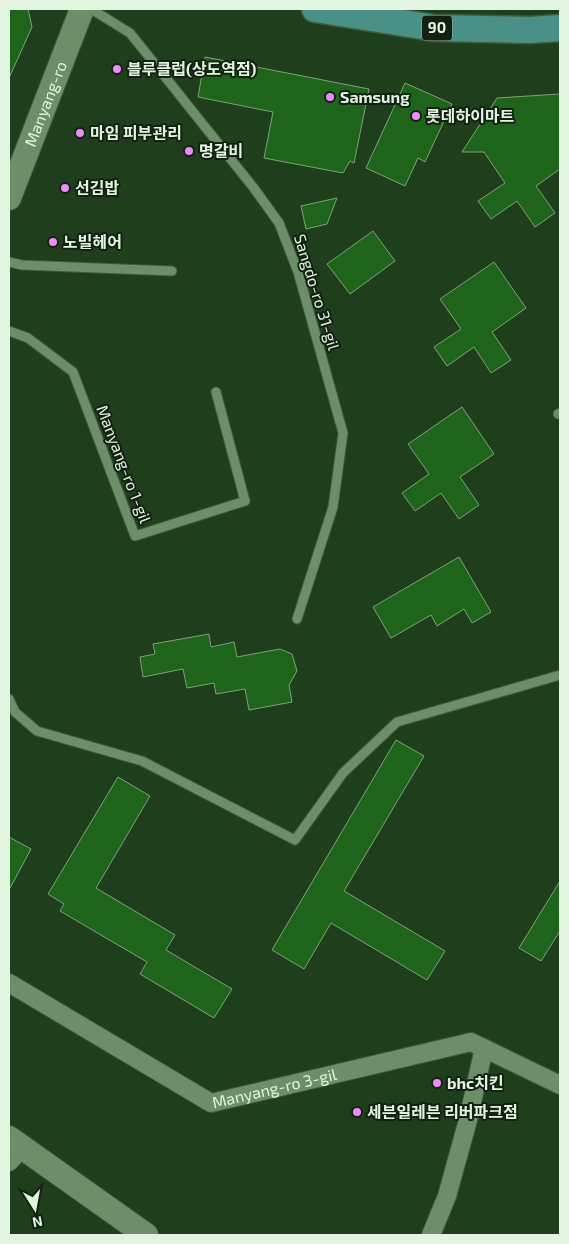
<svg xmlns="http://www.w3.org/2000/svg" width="569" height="1244" font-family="'Exo 2','Noto Sans KR',sans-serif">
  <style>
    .building { fill: #1f641b; stroke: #7fa27b }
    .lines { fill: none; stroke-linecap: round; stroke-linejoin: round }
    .lane-casing { stroke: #3e5b3d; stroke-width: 11 }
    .street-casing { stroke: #3e5b3d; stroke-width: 20 }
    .secondary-casing { stroke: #3e5b3d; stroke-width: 26 }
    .primary-casing { stroke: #3e5b3d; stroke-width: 29 }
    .lane { stroke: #6c8e68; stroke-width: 9 }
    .street { stroke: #6c8e68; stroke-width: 18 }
    .secondary { stroke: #6c8e68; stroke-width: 24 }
    .primary { stroke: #499187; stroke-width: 26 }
    .poi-dot { fill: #ec8cfa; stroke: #132112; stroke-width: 2 }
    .labels { text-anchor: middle; stroke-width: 4; stroke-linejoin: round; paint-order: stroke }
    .shield { fill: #132112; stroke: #a4b5a2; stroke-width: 1 }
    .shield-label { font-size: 15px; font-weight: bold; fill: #e2f5e0 }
    .poi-label { font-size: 16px; font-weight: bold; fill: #e2f5e0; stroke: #132112; text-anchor: start }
    .street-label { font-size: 16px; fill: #e2f5e0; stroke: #132112 }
  </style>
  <rect width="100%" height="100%" fill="#1f3e1c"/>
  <!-- building -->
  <g class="building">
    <path d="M9,9h19l4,18 -23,51z"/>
    <path d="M205,57l164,32 -15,74 -4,-2 -7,12 -79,-15 9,-46 -75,-15z"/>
    <path d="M405,83l47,21 -27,58 -7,-4 -13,28 -39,-18z"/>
    <path d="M560,94v75l-24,17 19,27 -20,14 -18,-26 -26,18 -13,-18 27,-18 -21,-31h-22l35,-54z"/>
    <path d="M337,198l-10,26 -21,5 -5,-23z"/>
    <path d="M373,231l22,30 -45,33 -23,-30z"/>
    <path d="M494,262l32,46 -34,24 19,28 -20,13 -17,-26 -27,19 -13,-19 27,-18 -21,-30z"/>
    <path d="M462,407l32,47 -34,23 19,28 -20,14 -18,-26 -26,18 -13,-18 27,-19 -21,-30z"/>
    <path d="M459,557l32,55 -19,11 -8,-14 -27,17 -6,-11 -40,23 -18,-31z"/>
    <path d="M209,634l2,13 23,-5 3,15 43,-8 12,5 5,17 -8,14 3,17 -43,8 -4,-21 -29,5 -2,-11 -27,5 -4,-19 -40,8 -3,-20 15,-3 -2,-10z"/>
    <path d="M396,740l28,16 -80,135 101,60 -18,29 -96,-57 -27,46 -32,-19z"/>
    <path d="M118,777l32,19 -54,92 79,47 -9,15 66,39 -18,29 -74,-44 7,-12 -87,-51 4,-7 -16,-10z"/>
    <path d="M9,837l22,12 -22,41z"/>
    <path d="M560,881v50l-19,30 -22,-13z"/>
  </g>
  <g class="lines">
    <!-- lane casing -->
    <g class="lane-casing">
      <g id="lane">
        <path d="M91,9l39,24 123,154 26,36 19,49 45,161 -10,74 -36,112"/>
        <path d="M9,262l13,3 150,6"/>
        <path d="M9,331l19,7 45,34 62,164 110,-35 -29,-109"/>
        <path d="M558,414l2,-1"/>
        <path d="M9,699l6,13 22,19 105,30 153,79 48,-67 54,-51 163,-47"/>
      </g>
    </g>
    <!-- street casing -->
    <g class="street-casing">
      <g id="street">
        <path id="s1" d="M9,983l202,120 260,-61 89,43"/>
        <path d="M9,1162l14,-15"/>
        <path d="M431,1235l16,-39 21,-76 16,-72"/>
      </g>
    </g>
    <!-- secondary casing -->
    <g class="secondary-casing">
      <g id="secondary">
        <path id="s2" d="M9,198l73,-189"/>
        <path d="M9,1138l137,97"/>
      </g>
    </g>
    <!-- primary casing -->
    <g class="primary-casing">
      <path id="primary" d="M315,9l119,19 96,2 30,-2"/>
    </g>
    <!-- lane -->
    <use href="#lane" class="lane"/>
    <!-- street -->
    <use href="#street" class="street"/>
    <!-- secondary -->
    <use href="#secondary" class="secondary"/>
    <!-- primary -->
    <use href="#primary" class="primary"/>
  </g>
  <!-- markers -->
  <g class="poi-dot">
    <circle cx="117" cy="69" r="5"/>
    <circle cx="330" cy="97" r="5"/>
    <circle cx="416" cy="116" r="5"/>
    <circle cx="80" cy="133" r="5"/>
    <circle cx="189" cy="151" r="5"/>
    <circle cx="65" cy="188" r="5"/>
    <circle cx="53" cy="242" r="5"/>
    <circle cx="437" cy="1083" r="5"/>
    <circle cx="357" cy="1112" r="5"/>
  </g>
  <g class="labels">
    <!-- shield labels -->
    <rect class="shield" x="422" y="15.5" width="30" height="25" rx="4"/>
    <g class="shield-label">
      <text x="437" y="33">90</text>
    </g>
    <!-- poi labels -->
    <g class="poi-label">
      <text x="127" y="75">블루클럽(상도역점)</text>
      <text x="340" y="103">Samsung</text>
      <text x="426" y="122">롯데하이마트</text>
      <text x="90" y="139">마임 피부관리</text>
      <text x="199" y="157">명갈비</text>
      <text x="75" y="194">선김밥</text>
      <text x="63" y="248">노빌헤어</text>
      <text x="447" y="1089">bhc치킨</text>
      <text x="367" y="1118">세븐일레븐 리버파크점</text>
    </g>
    <!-- street labels -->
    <g class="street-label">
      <text dy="6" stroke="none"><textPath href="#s2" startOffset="101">Manyang-ro</textPath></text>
      <text transform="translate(317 292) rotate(73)" y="6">Sangdo-ro 31-gil</text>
      <text transform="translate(124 464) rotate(69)" y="6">Manyang-ro 1-gil</text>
      <text dy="6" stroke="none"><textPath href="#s1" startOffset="300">Manyang-ro 3-gil</textPath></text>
    </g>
  </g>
  <!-- border -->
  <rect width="569" height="1244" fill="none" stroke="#e2f5e0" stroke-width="20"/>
  <!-- north arrow -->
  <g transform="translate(35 1209) rotate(169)" stroke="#132112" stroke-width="4" paint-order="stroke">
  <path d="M0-4L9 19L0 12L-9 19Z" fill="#e2f5e0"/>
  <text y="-8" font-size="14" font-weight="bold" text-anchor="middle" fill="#e2f5e0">N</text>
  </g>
</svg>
